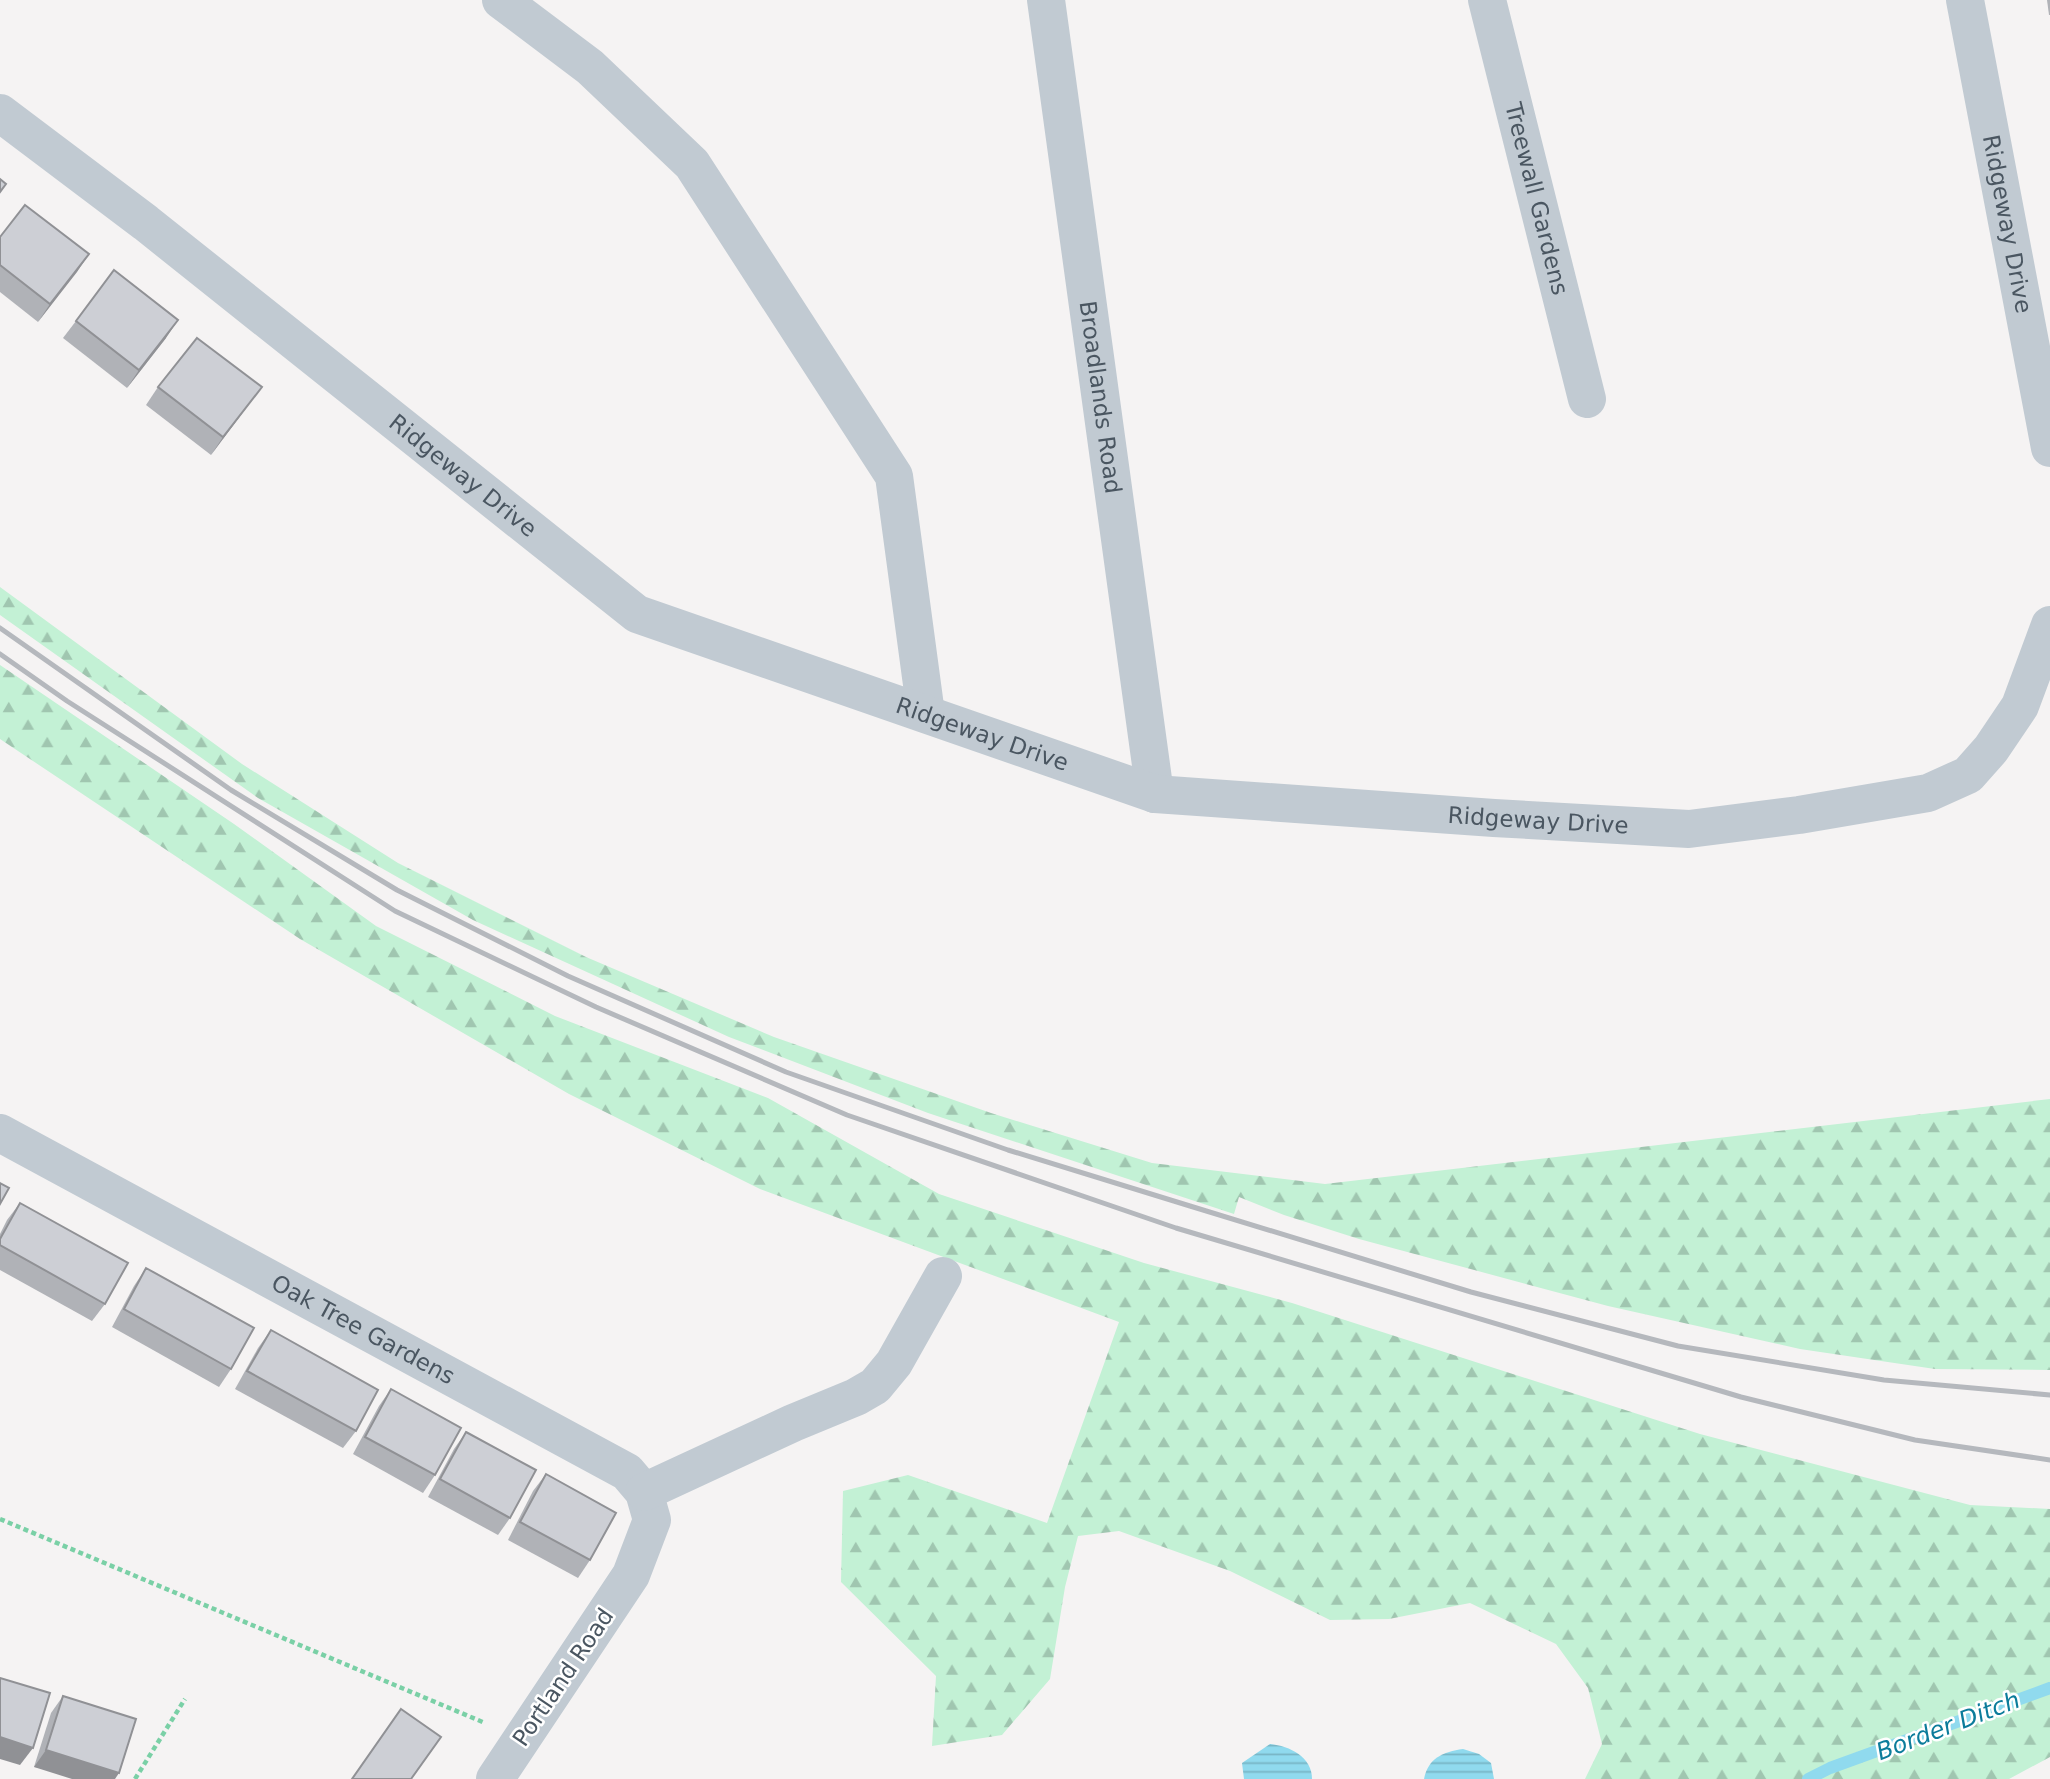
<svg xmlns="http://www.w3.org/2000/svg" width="2050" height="1779" font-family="'DejaVu Sans',sans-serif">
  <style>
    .forest { fill: url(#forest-firs) }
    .water { fill: url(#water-rules) }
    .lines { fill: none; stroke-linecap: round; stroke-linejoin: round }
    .stream { stroke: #90daee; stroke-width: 12 }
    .path { stroke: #7ad0a6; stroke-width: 4.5; stroke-dasharray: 5 3.5; stroke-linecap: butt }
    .minor { stroke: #c1cad2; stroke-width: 38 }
    .rail { stroke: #b5b8bd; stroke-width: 5 }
    .wall { fill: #b0b2b7 }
    .shaded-wall { fill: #909195 }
    .building { fill: #cdcfd5; stroke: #909195; stroke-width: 2 }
    .labels { text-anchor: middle; stroke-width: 5; stroke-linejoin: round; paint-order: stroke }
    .street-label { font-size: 23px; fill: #4a5661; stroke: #fff }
    .water-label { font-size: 24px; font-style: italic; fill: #0c7c9b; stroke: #fff }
  </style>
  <defs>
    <pattern id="forest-firs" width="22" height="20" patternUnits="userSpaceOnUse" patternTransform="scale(1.75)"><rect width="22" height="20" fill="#c3f1d5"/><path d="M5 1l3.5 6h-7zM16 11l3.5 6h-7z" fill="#a0c6b0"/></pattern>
    <pattern id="water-rules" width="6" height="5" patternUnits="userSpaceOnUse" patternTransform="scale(1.75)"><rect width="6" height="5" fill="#90daee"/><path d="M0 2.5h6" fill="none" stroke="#78b4c4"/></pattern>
  </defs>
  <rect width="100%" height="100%" fill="#f5f3f3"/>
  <!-- forest -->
  <g class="forest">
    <path d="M0,587l242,177 156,99 188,94 188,80 217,76 161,50 173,21 725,-85v271l-115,-1 -135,-20 -192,-43 -249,-67 -75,-24 -45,-18 -5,17 -306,-101 -199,-76 -256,-117 -215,-122 -258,-183z"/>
    <path d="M0,665l234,159 142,102 179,90 213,82 171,96 205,69 148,40 408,131 270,71 80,4v248l-41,22h-424l17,-35 -14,-56 -32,-44 -86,-41 -81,16 -59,1 -100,-49 -111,-40 -41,5 -13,51 -15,92 -48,56 -70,11 4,-70 -95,-94 2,-91 65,-16 139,48 72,-201 -359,-133 -191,-95 -269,-155 -300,-200z"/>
  </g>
  <!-- water -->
  <g class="water">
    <path d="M1270,1744c20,2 42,13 42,35h-68l-2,-16z"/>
    <path d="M1463,1749l16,5 12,9 3,16h-70c4,-21 19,-27 39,-30z"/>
  </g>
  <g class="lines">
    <!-- stream -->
    <path class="stream" d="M1808,1779l22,-11 220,-80"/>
    <!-- path -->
    <g class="path">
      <path d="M0,1519l485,204"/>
      <path d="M135,1779l50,-80"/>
    </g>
    <!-- minor -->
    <g class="minor">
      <path d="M501,0l89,67 102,97 202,312 32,238"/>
      <path id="s1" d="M1046,0l109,794"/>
      <path id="s2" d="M1487,0l100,399"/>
      <path id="s3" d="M1965,0l85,448"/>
      <path id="s4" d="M0,113l146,110 491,391 518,180 339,24 195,11 110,-14 129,-22 40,-18 23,-26 29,-43 30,-81"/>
      <path id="s5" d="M0,1133l627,339 17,20 8,28 -21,55 -136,204"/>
      <path d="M644,1492l149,-69 63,-26 19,-11 19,-23 49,-87"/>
    </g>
    <!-- rail -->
    <g class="rail">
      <path d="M0,628l231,162 166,100 171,86 218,96 222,78 182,56 281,86 207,54 206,34 166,15"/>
      <path d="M0,654l67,47 328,210 201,96 251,108 329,113 565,169 174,43 135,20"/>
    </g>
  </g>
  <!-- wall -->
  <g class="wall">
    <path d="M2047,0h3v15h-1z"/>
    <path d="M0,237l89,17 -51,68 -38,-30z"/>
    <path d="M76,321l90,17 -39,50 -64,-50z"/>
    <path d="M158,387l91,17 -38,51 -65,-50z"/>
    <path d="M20,1203l85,101 -13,17 -92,-51v-36l7,-14z"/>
    <path d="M146,1268l85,101 -12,18 -107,-60 22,-41z"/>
    <path d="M271,1330l85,101 -13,17 -108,-59 23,-41z"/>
    <path d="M391,1389l44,86 -12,18 -70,-39 26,-48z"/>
    <path d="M466,1432l44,86 -12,17 -70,-38 26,-48z"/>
    <path d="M546,1474l44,86 -12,18 -70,-38 25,-49z"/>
    <path d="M63,1696l52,83 -81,-12 17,-54z"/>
  </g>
  <!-- shaded-wall -->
  <g class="shaded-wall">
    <path d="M89,254l-12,18 -39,50 12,-18z"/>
    <path d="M178,320l-12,18 -39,50 12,-18z"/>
    <path d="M262,387l-13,17 -38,51 12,-18z"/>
    <path d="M0,1737l33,11 -13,17 -20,-6z"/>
    <path d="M46,1750l73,23 -4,6h-43l-38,-12z"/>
  </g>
  <!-- building -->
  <g class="building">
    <path d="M0,179l6,5 -6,8z"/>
    <path d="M25,205l64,49 -39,50 -50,-39v-28z"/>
    <path d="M114,270l64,50 -39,50 -63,-49z"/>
    <path d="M197,338l65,49 -39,50 -65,-50z"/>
    <path d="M0,1183l9,5 -9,16z"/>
    <path d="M20,1203l108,60 -23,41 -105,-59v-6z"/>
    <path d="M146,1268l108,60 -23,41 -107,-60z"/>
    <path d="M271,1330l107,60 -22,41 -109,-60z"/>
    <path d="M391,1389l70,39 -26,47 -70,-38z"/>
    <path d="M466,1432l70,38 -26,48 -70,-39z"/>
    <path d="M546,1474l70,39 -26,47 -70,-38z"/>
    <path d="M0,1678l50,15 -17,55 -33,-11z"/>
    <path d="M63,1696l73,23 -17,54 -73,-23z"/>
    <path d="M401,1709l40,28 -30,42h-59z"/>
  </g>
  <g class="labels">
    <!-- street labels -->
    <g class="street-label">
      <text dy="8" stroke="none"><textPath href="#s2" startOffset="205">Treewall Gardens</textPath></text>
      <text dy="8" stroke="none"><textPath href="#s3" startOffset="228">Ridgeway Drive</textPath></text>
      <text dy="8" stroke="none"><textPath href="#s1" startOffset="401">Broadlands Road</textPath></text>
      <text dy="8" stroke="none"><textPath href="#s4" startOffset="588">Ridgeway Drive</textPath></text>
      <text dy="8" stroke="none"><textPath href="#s4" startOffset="1176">Ridgeway Drive</textPath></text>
      <text dy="8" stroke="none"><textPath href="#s4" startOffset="1743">Ridgeway Drive</textPath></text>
      <text dy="8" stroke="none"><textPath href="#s5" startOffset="413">Oak Tree Gardens</textPath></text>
      <text transform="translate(563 1677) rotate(-56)" y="8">Portland Road</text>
    </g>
    <!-- water labels -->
    <g class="water-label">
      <text transform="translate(1948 1726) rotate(-21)" y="8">Border Ditch</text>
    </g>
  </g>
</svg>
